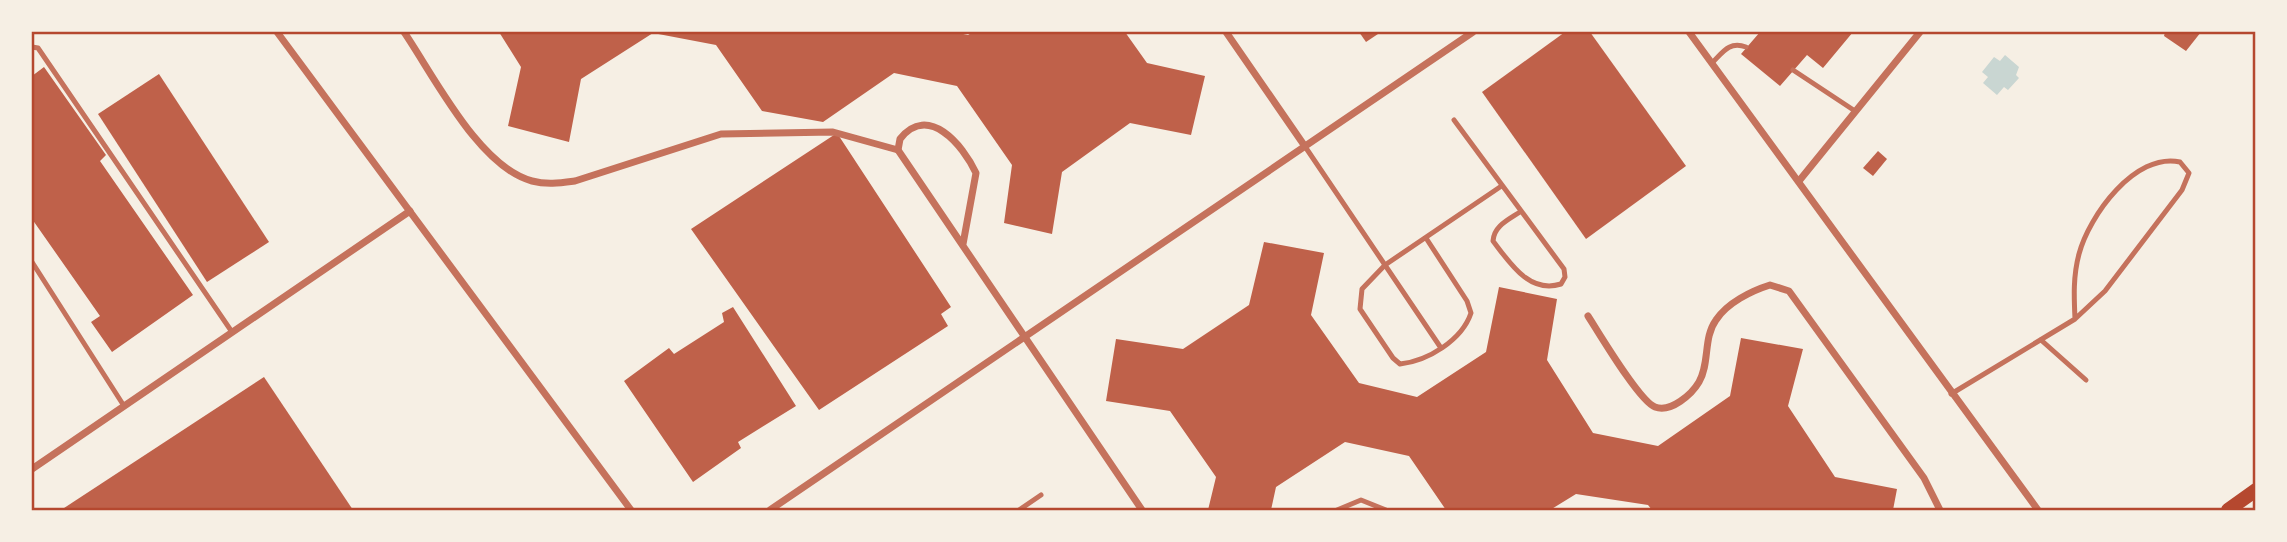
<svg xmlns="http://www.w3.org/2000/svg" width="2287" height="542" font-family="'DejaVu Sans',sans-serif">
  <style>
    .water { fill: #c9d6d2 }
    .building { fill: #bf614a }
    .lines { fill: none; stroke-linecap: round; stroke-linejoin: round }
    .service { stroke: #c5725c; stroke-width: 5 }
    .minor { stroke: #c5725c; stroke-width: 7 }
    .secondary { stroke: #b5482f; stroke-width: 14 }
    .neatline { fill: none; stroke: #b5482f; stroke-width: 2.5 }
  </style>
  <rect width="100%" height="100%" fill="#f6efe4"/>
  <!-- water -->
  <path class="water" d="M2005,55l14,12 -3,8 3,3 -11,12 -4,-3 -7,8 -14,-12 5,-6 -6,-5 12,-15 6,4z"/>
  <!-- building -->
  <g class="building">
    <path d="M499,32h455l14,3 5,-3h152l22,31 58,13 -14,59 -61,-12 -68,49 -10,62 -48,-11 8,-58 -55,-79 -63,-13 -71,49 -61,-11 -46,-66 -63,-12 -72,46 -12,63 -61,-16 13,-59z"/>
    <path d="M1359,32h22l-15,10z"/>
    <path d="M1565,32h25l96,134 -100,73 -104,-147z"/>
    <path d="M1760,32h93l-30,36 -16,-13 -27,31 -39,-32z"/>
    <path d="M2165,32h36l-15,19 -22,-15z"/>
    <path d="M44,67l62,88 -6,6 93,134 -81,57 -21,-30 9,-6 -68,-97v-143z"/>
    <path d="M159,74l110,168 -62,40 -109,-168z"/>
    <path d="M837,133l114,174 -10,7 7,12 -129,84 -128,-181z"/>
    <path d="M1878,151l9,8 -14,17 -10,-8z"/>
    <path d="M1264,242l60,11 -13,62 48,68 58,14 69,-45 13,-65 58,12 -10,61 46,73 65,13 72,-50 11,-58 62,11 -15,57 47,71 62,12 -4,21h-241l-4,-5 -72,-11 -26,16h-104l-37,-54 -64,-14 -69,45 -5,23h-63l8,-33 -46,-66 -64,-10 10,-62 67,10 66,-44z"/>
    <path d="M733,307l63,99 -58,36 3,6 -48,34 -69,-101 45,-33 5,6 50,-32 -2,-9z"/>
    <path d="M264,377l89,133h-292z"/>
  </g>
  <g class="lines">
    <!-- service -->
    <g class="service">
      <path d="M32,47l6,1 194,284"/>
      <path d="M1712,63c11,-11 17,-22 34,-16"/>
      <path d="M1793,70l62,41"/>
      <path d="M1454,120l110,149 1,8 -4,7c-32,10 -51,-21 -68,-43 1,-15 15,-21 27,-29"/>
      <path d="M1304,145l137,203"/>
      <path d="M1426,238l41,63 4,12c-9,27 -43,48 -71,51l-7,-6 -33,-49 2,-20 23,-24 115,-78"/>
      <path d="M32,262l92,144"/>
      <path d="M2041,340l45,40"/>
      <path d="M1951,394l124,-75c-1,-22 -2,-43 4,-65 10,-38 56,-102 101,-92l9,11 -7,17 -77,101 -30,28"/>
      <path d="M1019,510l22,-15"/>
      <path d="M1337,510l24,-10 25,10"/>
    </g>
    <!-- minor -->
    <g class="minor">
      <path d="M277,32l354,478"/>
      <path d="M404,32c30,44 75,135 128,149 15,4 28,2 43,0l146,-47 112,-2 65,18"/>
      <path d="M1226,32l78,113"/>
      <path d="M1689,32l349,478"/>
      <path d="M1799,181l121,-149"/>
      <path d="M963,244l13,-71c-13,-28 -48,-70 -76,-34l-2,11 244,360"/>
      <path d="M1588,316c11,17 51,85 67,91 16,6 37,-13 44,-25 11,-19 4,-44 17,-62 11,-17 35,-29 54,-35l19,6 135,187 16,32"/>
      <path d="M32,469l378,-258"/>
      <path d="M770,510l703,-478"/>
    </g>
    <!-- secondary -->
    <path class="secondary" d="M2228,510l28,-20"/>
  </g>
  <!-- border -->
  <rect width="2287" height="542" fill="none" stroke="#f6efe4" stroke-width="66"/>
  <rect x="33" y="33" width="2221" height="476" class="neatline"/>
</svg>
